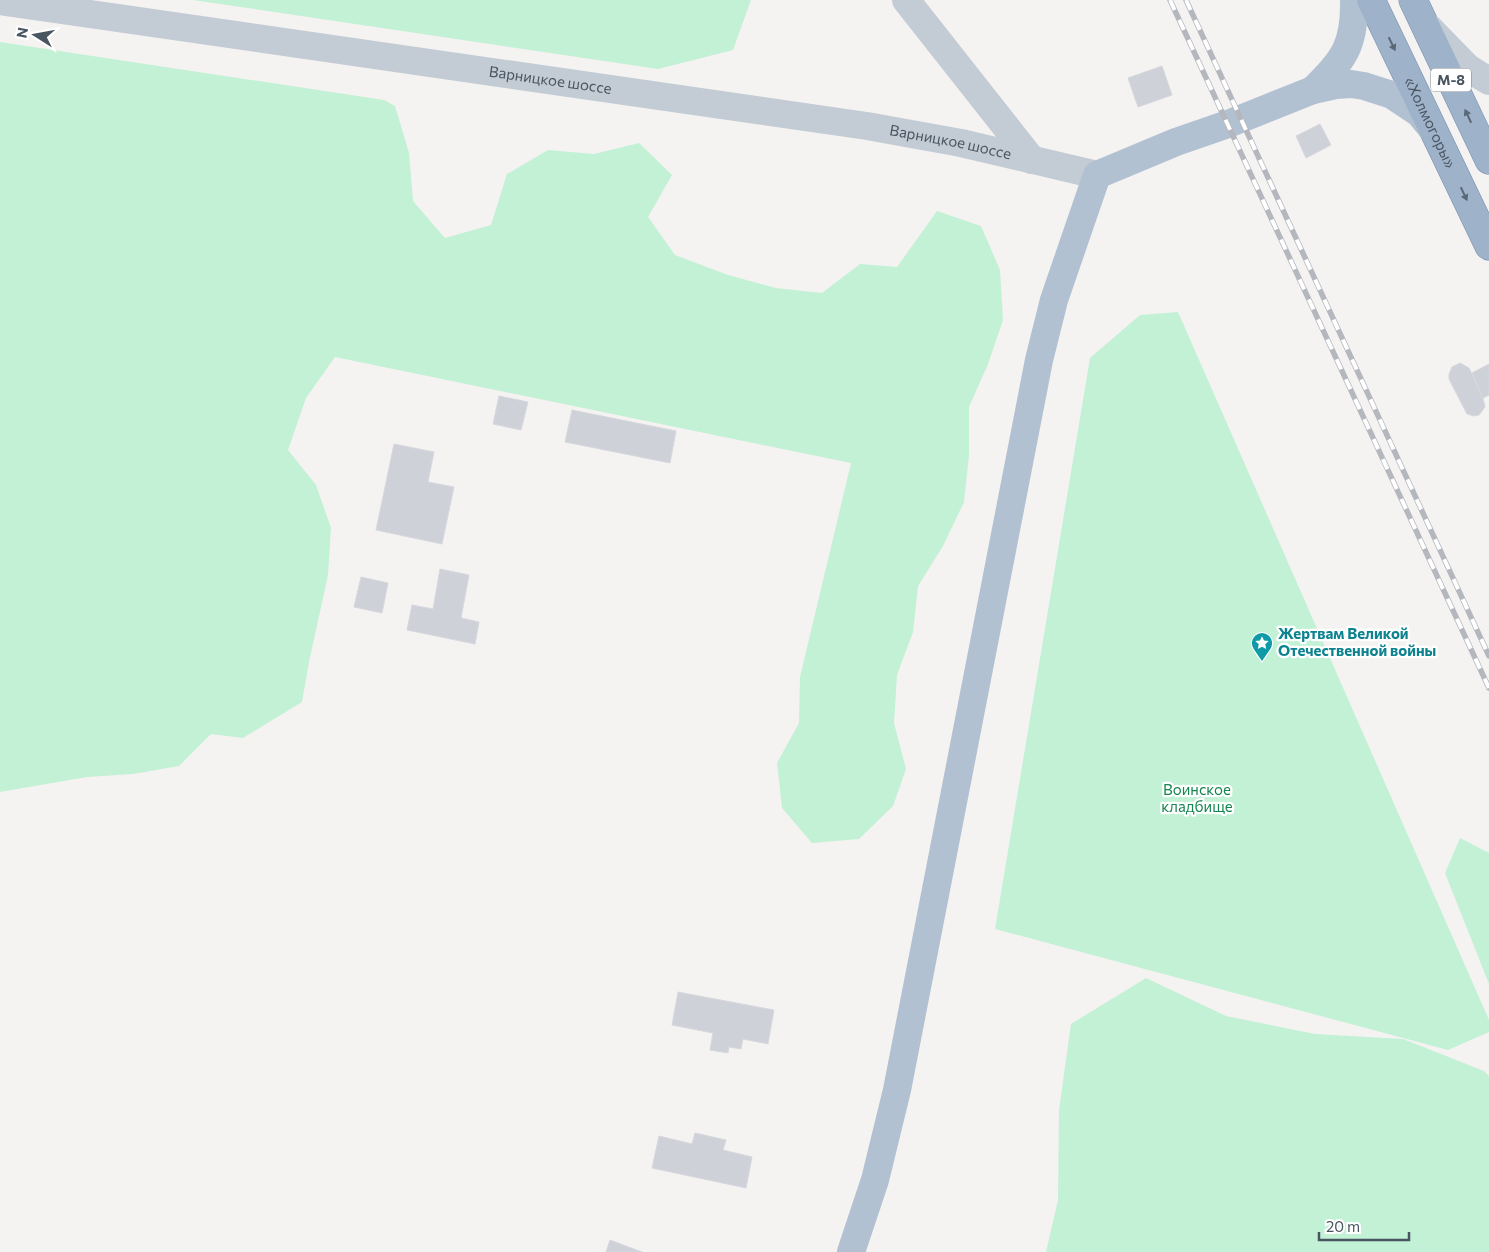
<svg xmlns="http://www.w3.org/2000/svg" width="1489" height="1252" font-family="Commissioner,sans-serif">
  <style>
    .green { fill: #c2f1d5 }
    .building { fill: #ced1d7; stroke: #d6d8de }
    .lines { fill: none; stroke-linecap: round; stroke-linejoin: round }
    .trunk-casing { stroke: #758ead; stroke-width: 29 }
    .minor { stroke: #c3ccd4; stroke-width: 28 }
    .tertiary { stroke: #c3ccd4; stroke-width: 28 }
    .primary { stroke: #b2c1d1; stroke-width: 28 }
    .trunk { stroke: #9eb2c9; stroke-width: 28 }
    .rail-casing { stroke: #b4b7bd; stroke-width: 5.5 }
    .rail { stroke: #fff; stroke-width: 4; stroke-dasharray: 11; stroke-linecap: butt }
    .oneway { fill: #5a6876 }
    .labels { text-anchor: middle; stroke-width: 4.5; stroke-linejoin: round; paint-order: stroke }
    .shield { fill: #fff; stroke: #808890; stroke-width: 1 }
    .shield-label { font-size: 14px; font-weight: bold; fill: #495561 }
    .street-label { font-size: 15px; fill: #495561; stroke: #fff }
    .culture-label { font-size: 15px; font-weight: bold; fill: #0d838f; stroke: #fff; text-anchor: start }
    .park-label { font-size: 15px; fill: #168651; stroke: #fff }
  </style>
  <rect width="100%" height="100%" fill="#f5f2f2"/>
  <!-- green -->
  <g class="green">
    <path d="M193,0h558l-18,50 -75,19z"/>
    <path d="M0,42l384,58 11,6 14,47 4,48 32,37 46,-13 16,-51 41,-24 46,4 45,-11 33,32 -24,42 27,38 53,20 48,13 46,5 38,-29 37,3 40,-56 44,15 19,44 3,50 -15,44 -19,43v48l-5,47 -21,44 -25,40 -5,46 -16,43 -3,48 12,46 -13,37 -34,33 -47,4 -30,-35 -5,-45 22,-40 1,-46 51,-214 -516,-106 -29,41 -18,52 28,35 15,43 -3,47 -19,87 -7,40 -59,36 -32,-4 -32,32 -46,8 -46,3 -87,15z"/>
    <path d="M1178,312l311,708v12l-41,18 -453,-121 95,-571 50,-43z"/>
    <path d="M1460,838l29,15v131l-44,-111z"/>
    <path d="M1146,978l80,38 89,18 88,5 81,32 5,5v176h-443l12,-52 1,-90 12,-86z"/>
  </g>
  <!-- building -->
  <g class="building">
    <path d="M1162,66l10,29 -34,12 -10,-29z"/>
    <path d="M1320,124l11,21 -25,13 -10,-22z"/>
    <path d="M1460,363l9,5 14,30 2,9 -6,8 -5,1 -7,-2 -18,-35v-5l3,-7z"/>
    <path d="M1489,364v31l-6,3 -11,-25z"/>
    <path d="M499,396l29,6 -7,28 -28,-6z"/>
    <path d="M572,410l104,21 -6,32 -105,-21z"/>
    <path d="M394,444l40,8 -6,30 26,5 -12,57 -66,-14z"/>
    <path d="M440,569l29,6 -8,43 18,4 -4,22 -68,-14 5,-25 21,4z"/>
    <path d="M361,577l27,6 -6,30 -28,-6z"/>
    <path d="M678,992l96,18 -6,34 -25,-5 -2,10 -12,-2 -1,6 -18,-3 3,-17 -41,-8z"/>
    <path d="M695,1133l31,7 -3,10 29,7 -6,31 -94,-20 7,-32 33,8z"/>
    <path d="M610,1240l32,12h-36z"/>
  </g>
  <g class="lines">
    <!-- trunk casing -->
    <g class="trunk-casing">
      <g id="trunk">
        <path id="s2" d="M1371,0l118,246"/>
        <path d="M1413,0l76,160"/>
      </g>
    </g>
    <!-- minor -->
    <path class="minor" d="M906,0l126,160"/>
    <!-- tertiary -->
    <g class="tertiary">
      <path id="s1" d="M0,1l867,125 94,17 136,32"/>
      <path d="M1429,28l39,40 21,13"/>
    </g>
    <!-- primary -->
    <g class="primary">
      <path d="M1313,90c31,-31 42,-44 41,-90"/>
      <path d="M851,1252l24,-72 22,-90 142,-730 15,-60 43,-125 79,-33 52,-18 85,-34 23,-5 15,-1 13,2 28,9 27,18 13,16"/>
    </g>
    <!-- trunk -->
    <use href="#trunk" class="trunk"/>
    <!-- rail casing -->
    <g class="rail-casing">
      <g id="rail">
        <path d="M1170,0l319,688"/>
        <path d="M1186,0l303,656"/>
      </g>
    </g>
    <!-- rail -->
    <use href="#rail" class="rail"/>
  </g>
  <!-- one-way arrows -->
  <defs><path id="oneway-solid" d="M-6-.8H1V-3.2L6.5 0L1 3.2V.8H-6Z" transform="scale(1.25)"/></defs>
  <g class="oneway">
    <use href="#oneway-solid" transform="translate(1392 44) rotate(64)"/>
    <use href="#oneway-solid" transform="translate(1468 116) rotate(-115)"/>
    <use href="#oneway-solid" transform="translate(1464 194) rotate(65)"/>
  </g>
  <!-- icons -->
  <defs>
    <g id="sight-pin" transform="scale(1.125)"><path d="M0 17L-7.5 6A9.5 9.5 0 1 1 7.5 6Z" fill="#0f9aa8" stroke="#fff"/><path d="M0-6L1.8-2.2L6-1.7L2.9 1.2L3.7 5.4L0 3.3L-3.7 5.4L-2.9 1.2L-6-1.7L-1.8-2.2Z" fill="#fff"/></g>
  </defs>
  <g fill-rule="evenodd">
    <use href="#sight-pin" x="1262" y="643"/>
  </g>
  <g class="labels">
    <!-- shield labels -->
    <rect class="shield" x="1431" y="68.5" width="40" height="23" rx="4"/>
    <g class="shield-label">
      <text x="1451" y="85">М-8</text>
    </g>
    <!-- street labels -->
    <g class="street-label">
      <text dy="5" stroke="none"><textPath href="#s1" startOffset="556">Варницкое шоссе</textPath></text>
      <text dy="5" stroke="none"><textPath href="#s2" startOffset="136">«Холмогоры»</textPath></text>
      <text dy="5" stroke="none"><textPath href="#s1" startOffset="961">Варницкое шоссе</textPath></text>
    </g>
    <!-- culture labels -->
    <g class="culture-label">
      <text x="1278" y="639">Жертвам Великой<tspan x="1278" dy="17">Отечественной войны</tspan></text>
    </g>
    <!-- park labels -->
    <g class="park-label">
      <text x="1197" y="795">Воинское<tspan x="1197" dy="17">кладбище</tspan></text>
    </g>
  </g>
  <!-- north arrow -->
  <g transform="translate(35 35) rotate(281)" stroke="#ffffff" stroke-width="4" paint-order="stroke">
  <path d="M0-4L9 19L0 12L-9 19Z" fill="#495561"/>
  <text y="-8" font-size="14" font-weight="bold" text-anchor="middle" fill="#495561">N</text>
  </g>
  <!-- scale -->
  <path d="M1319 1232v8h90v-8" fill="none" stroke="#495561" stroke-width="2.5"/>
  <text x="1326" y="1232" font-size="15" fill="#495561" stroke="#ffffff" stroke-width="4" paint-order="stroke">20 m</text>
</svg>
